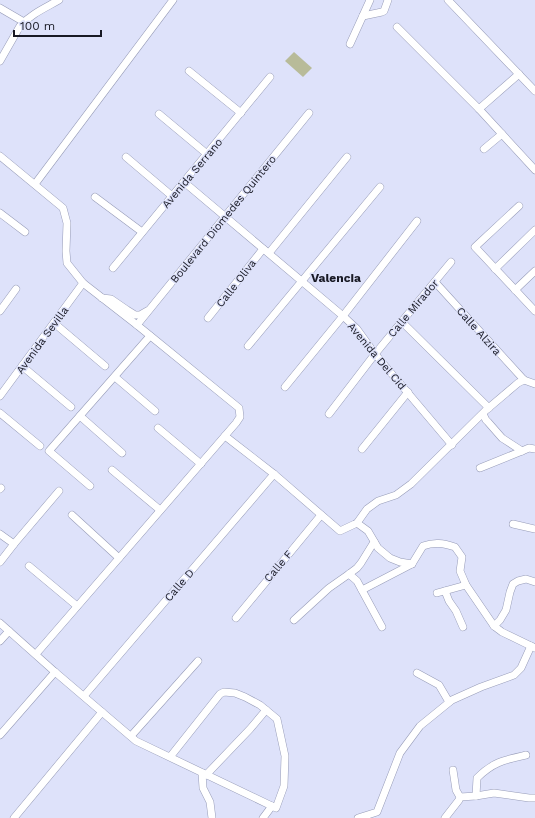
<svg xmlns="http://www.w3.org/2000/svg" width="535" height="818" font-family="'Work Sans',sans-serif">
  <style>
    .green { fill: #b8bb99 }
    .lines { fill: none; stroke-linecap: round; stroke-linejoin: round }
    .street-casing { stroke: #979cb8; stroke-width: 8 }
    .street { stroke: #fff; stroke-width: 7 }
    .labels { text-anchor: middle; stroke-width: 3; stroke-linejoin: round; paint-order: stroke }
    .street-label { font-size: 11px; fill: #181924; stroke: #dee2fa }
    .neighbourhood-label { font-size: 12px; font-weight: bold; fill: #181924; stroke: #dee2fa }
  </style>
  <rect width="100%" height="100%" fill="#dee2fa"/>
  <!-- green -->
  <path class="green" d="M294,52l18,16 -9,9 -18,-16z"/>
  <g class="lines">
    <!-- street casing -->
    <g class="street-casing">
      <g id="street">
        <path d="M448,0l87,91"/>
        <path d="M0,8l24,14"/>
        <path d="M363,16l19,-4 2,-1 4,-11"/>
        <path d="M397,27l82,82 56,61"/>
        <path d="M350,44l20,-44"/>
        <path d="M0,61l20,-35c11,-12 25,-18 39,-26"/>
        <path d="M189,71l52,42"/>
        <path d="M479,109l40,-35"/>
        <path d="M159,114l48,40"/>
        <path d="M484,149l18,-15"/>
        <path d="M0,156l63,52 4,15 -1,28 1,12 16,20 54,42 102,83 1,9 -4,6 -200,231"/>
        <path d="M126,157l46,39"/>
        <path d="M184,182l159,134 14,13 18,25 77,91"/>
        <path d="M35,184l138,-184"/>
        <path d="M95,197l47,35"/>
        <path d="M519,206l-44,41 60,64"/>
        <path d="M0,213l25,19"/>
        <path d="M269,253l78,-96"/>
        <path d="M113,268l157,-191"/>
        <path d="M495,269l40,-39"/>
        <path d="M435,282l89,98 11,4"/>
        <path d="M515,290l20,-19"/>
        <path d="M102,298l9,1 16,11 8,5h5l7,-4"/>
        <path d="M0,311l16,-22"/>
        <path d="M208,318l55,-69"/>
        <path d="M402,322l87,86"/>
        <path d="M54,323l51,43"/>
        <path d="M137,325l172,-212"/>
        <path d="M248,346l132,-159"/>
        <path d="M22,366l49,41"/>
        <path d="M115,377l40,34"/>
        <path d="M285,387l58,-71 74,-95"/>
        <path d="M0,396l83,-113"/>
        <path d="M0,413l40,33"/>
        <path d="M329,414l46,-60 76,-92"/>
        <path d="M483,414l3,6 2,2 14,16 20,13"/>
        <path d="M80,416l42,37"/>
        <path d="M158,428l43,36"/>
        <path d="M225,436l49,38 66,57 17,-8 10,-14 11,-8 18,-6 15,-11 74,-73 33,-28 6,-3"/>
        <path d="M362,449l46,-57"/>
        <path d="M480,468l42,-17 7,-3 6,1"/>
        <path d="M112,470l48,40"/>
        <path d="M90,486l-41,-35 101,-115"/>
        <path d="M0,489l1,-1"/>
        <path d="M72,515l47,43"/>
        <path d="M357,523l11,8 10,17 12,10 10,4 12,2"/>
        <path d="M513,524l22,5"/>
        <path d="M0,534l14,10"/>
        <path d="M0,562l14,-18 45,-53"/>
        <path d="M29,566l48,40"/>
        <path d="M349,574l8,7 25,46"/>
        <path d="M362,590l50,-26 11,-18c11,-4 20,-3 32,1l7,10 -2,14 6,14 28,41 8,6 33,16"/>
        <path d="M445,591l4,10 7,10 7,16"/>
        <path d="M437,593l29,-8"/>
        <path d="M236,618l85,-103"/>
        <path d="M294,620l35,-32 20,-14 8,-6 4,-5 13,-21"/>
        <path d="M0,623l55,49 81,69 140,67 8,-22 1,-30 -8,-37 -17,-14 -15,-8 -10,-4 -11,-1 -4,2 -50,63"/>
        <path d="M494,626l6,-6 6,-10 4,-18 3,-8 5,-3 8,-2 9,3"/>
        <path d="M0,641l9,-10"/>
        <path d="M417,673l22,12 10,17"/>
        <path d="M84,696l190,-222"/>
        <path d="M0,735l55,-63"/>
        <path d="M131,736l67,-75"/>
        <path d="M202,773l1,15 7,14 2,16"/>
        <path d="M206,775l44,-46 16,-19"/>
        <path d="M476,796l1,-18c16,-16 27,-18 49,-23"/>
        <path d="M460,797l16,-1 18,-3 35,5h6"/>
        <path d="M14,818l88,-106"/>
        <path d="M263,818l9,-12"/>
        <path d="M358,818l19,-6 23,-59 20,-27 32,-26 29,-13 33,-12 7,-7 10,-22"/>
        <path d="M445,818l14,-18 1,-3 -4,-7 -3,-20"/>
      </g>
    </g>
    <!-- street -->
    <use href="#street" class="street"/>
  </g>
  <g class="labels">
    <!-- street labels -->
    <g class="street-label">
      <text transform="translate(192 173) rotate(-50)" y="4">Avenida Serrano</text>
      <text transform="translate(223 219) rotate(-51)" y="4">Boulevard Diomedes Quintero</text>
      <text transform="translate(236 283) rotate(-52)" y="4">Calle Oliva</text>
      <text transform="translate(413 308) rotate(-50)" y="4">Calle Mirador</text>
      <text transform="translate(479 331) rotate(48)" y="4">Calle Alzira</text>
      <text transform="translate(42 340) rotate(-54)" y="4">Avenida Sevilla</text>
      <text transform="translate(377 356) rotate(50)" y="4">Avenida Del Cid</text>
      <text transform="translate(278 566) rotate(-50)" y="4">Calle F</text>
      <text transform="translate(179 585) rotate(-49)" y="4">Calle D</text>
    </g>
    <!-- neighbourhood labels -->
    <g class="neighbourhood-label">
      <text x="336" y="282">Valencia</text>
    </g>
  </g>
  <!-- scale -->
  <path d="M14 30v6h87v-6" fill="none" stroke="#181924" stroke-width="2"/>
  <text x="20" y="30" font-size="12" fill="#181924" stroke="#dee2fa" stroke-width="3" paint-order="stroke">100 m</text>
</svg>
